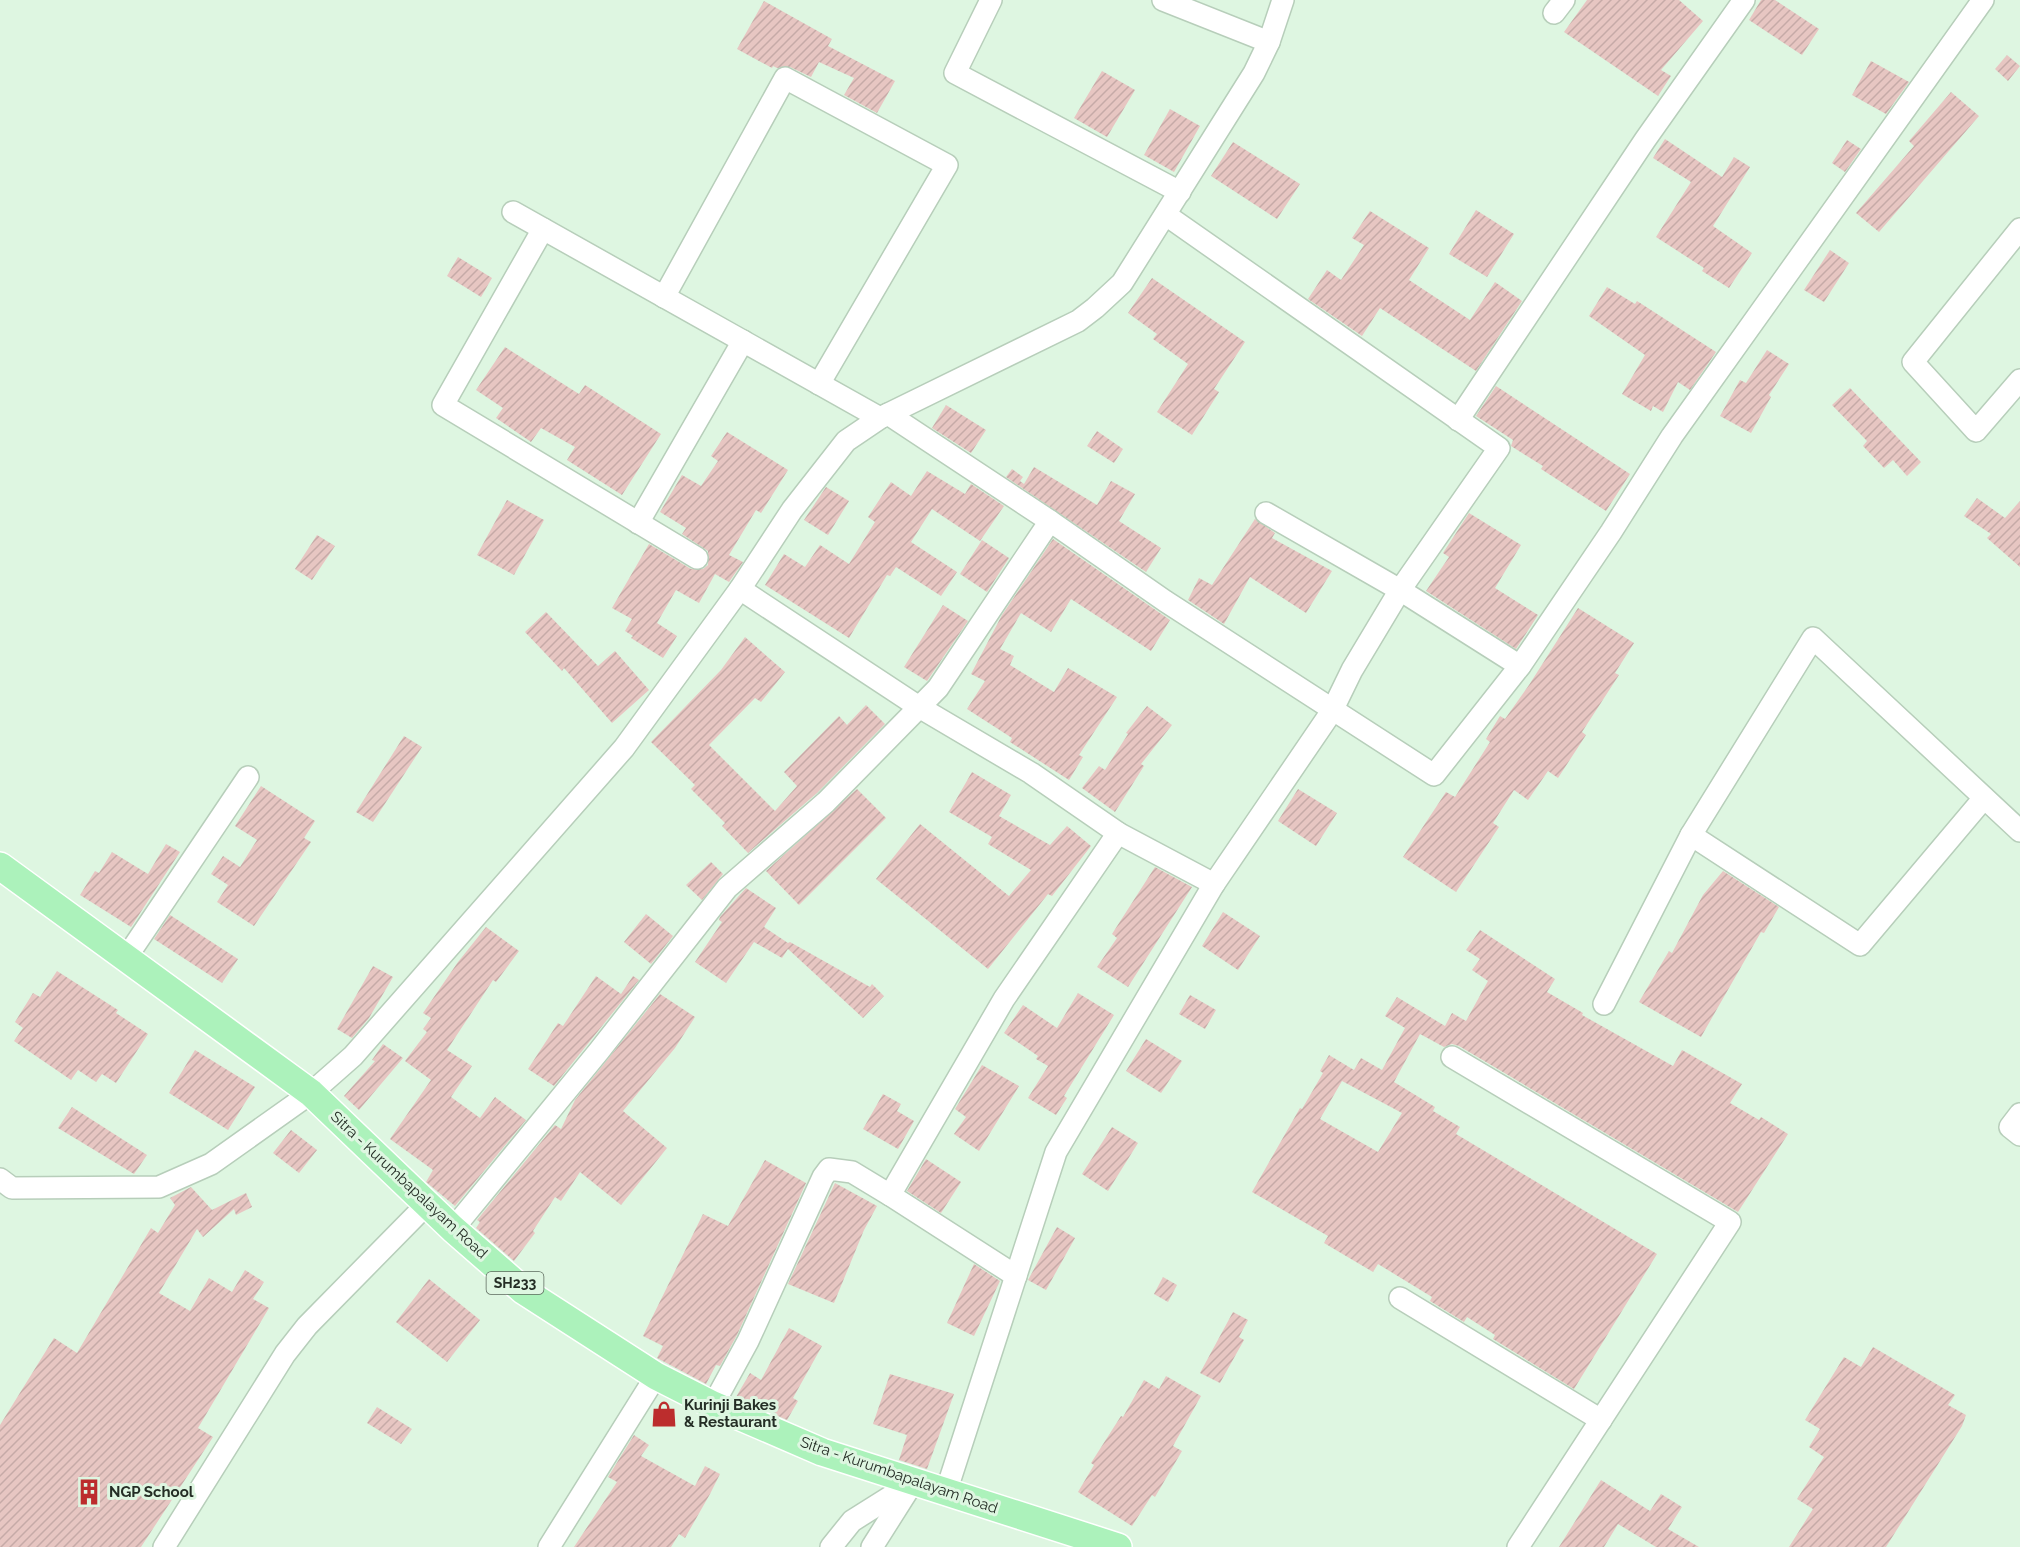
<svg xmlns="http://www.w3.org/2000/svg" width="2020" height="1547" font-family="Raleway,sans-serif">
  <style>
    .building { fill: url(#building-hatch); fill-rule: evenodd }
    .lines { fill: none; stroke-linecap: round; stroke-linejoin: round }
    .minor-casing { stroke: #b7ceba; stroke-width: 24 }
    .major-casing { stroke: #fff; stroke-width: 30 }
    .minor { stroke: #fff; stroke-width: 21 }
    .major { stroke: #acf2bb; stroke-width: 27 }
    .labels { text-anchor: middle; stroke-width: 6; stroke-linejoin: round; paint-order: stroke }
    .shield { fill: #def6e1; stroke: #5c695d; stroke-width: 1.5 }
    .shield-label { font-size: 14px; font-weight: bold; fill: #242d25 }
    .street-label { font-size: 15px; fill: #242d25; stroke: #def6e1 }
    .poi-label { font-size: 15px; font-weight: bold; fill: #242d25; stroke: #def6e1; text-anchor: start }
  </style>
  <defs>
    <pattern id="building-hatch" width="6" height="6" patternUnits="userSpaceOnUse" patternTransform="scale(1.5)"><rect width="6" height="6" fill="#e7c6c2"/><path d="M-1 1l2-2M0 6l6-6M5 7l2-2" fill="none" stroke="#c6aaa7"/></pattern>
  </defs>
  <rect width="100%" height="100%" fill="#def6e1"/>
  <!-- building -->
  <g class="building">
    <path d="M1587,0h92l24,21 -42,49 10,6 -13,20 -94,-64z"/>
    <path d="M1761,0h14l44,29 -17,26 -53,-35z"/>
    <path d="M764,1l68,38 -4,7 67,35 -18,32 -33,-18 10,-17 -35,-16 -8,15 -21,-10 -13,1 -4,-2 -1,2 -35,-19z"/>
    <path d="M2007,55l13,11 -12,15 -13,-12z"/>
    <path d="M1871,61l38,21 -23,32 -34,-19z"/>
    <path d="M1102,71l33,19 -28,47 -33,-19z"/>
    <path d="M1951,92l28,24 -100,116 -23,-19 58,-67 -5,-5z"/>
    <path d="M1170,109l30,17 -26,46 -30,-17z"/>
    <path d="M1665,139l57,38 12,-20 16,10 -37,59 39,27 -23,35 -27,-17 2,-3 -48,-31 35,-55 -38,-24z"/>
    <path d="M1847,140l14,9 -16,23 -13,-9z"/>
    <path d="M1233,142l67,42 -23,35 -66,-43z"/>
    <path d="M1476,210l38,24 -27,43 -38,-23z"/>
    <path d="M1370,211l59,37 -20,32 61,40 25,-38 27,19 -46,70 -96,-63 -18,28 -54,-37 19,-29 14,10 23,-35 -12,-7z"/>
    <path d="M1830,250l19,13 -25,39 -20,-12z"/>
    <path d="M458,257l34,21 -11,19 -34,-21z"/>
    <path d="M1152,278l93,64 -31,47 5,3 -27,43 -35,-23 31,-48 -35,-25 4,-5 -29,-21z"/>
    <path d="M1607,287l28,17 2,-3 79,51 -26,38 -12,-8 -15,30 -10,-6 -2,5 -29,-17 23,-39 -56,-39z"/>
    <path d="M505,347l74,47 6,-9 76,49 -39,61 -55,-35 8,-13 -34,-19 -10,14 -35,-24 7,-10 -27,-18z"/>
    <path d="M1767,350l22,14 -20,31 2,2 -20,36 -31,-17 20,-36 6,3z"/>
    <path d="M1496,386l134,88 -24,37 -65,-42 2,-3 -32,-20 2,-6 -37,-24z"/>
    <path d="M1850,388l71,74 -14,14 -14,-16 -9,8 -21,-22 4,-5 -35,-36z"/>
    <path d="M946,405l40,25 -15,23 -39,-25z"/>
    <path d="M1097,431l26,18 -9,14 -27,-17z"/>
    <path d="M727,432l61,38 -27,43 -5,-3 -27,45 14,7 -14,20 -14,-8 -16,29 -23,-13 -19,33 20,13 -14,22 -32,-20 2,-2 -8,-5 7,-12 -20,-11 37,-64 42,25h12l5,-4v-14l-26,-17 4,-6 -26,-16 22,-37 19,11 17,-25 -7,-5z"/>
    <path d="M1034,467l63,38 14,-24 24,13 -16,27 42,27 -15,24 -140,-95 6,-8 11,8 -3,4 4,3z"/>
    <path d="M927,471l38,23 6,-10 33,22 -24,35 -48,-32 -21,33 46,30 -16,24 -45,-29 -6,9 -3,-1 -38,63 -84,-53 19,-31 21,13 15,-22 29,19 26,-42 -7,-5 23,-35 20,14z"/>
    <path d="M826,487l23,14 -21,34 -24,-15z"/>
    <path d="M1977,498l28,20 15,-17v66l-33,-29 4,-4 -27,-18z"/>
    <path d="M507,500l37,20 -30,55 -37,-20z"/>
    <path d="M1469,513l52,32 -26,43 43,27 -22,34 -90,-58 23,-34 -6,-4z"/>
    <path d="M1255,519l20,14 -3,5 60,33 -26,42 -56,-36 -26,47 -36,-24 11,-22 13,7z"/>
    <path d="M317,535l18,11 -23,34 -17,-11z"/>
    <path d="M1053,539l117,81 -19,31 -80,-52 -20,33 -30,-19 -21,36 14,7 -4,9 44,27 14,-24 49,29 -38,58 4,2 -14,23 -59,-38 2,-4 -45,-29 18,-28 -14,-7 31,-59z"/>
    <path d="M982,540l27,18 -22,34 -27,-18z"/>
    <path d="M943,605l25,16 -41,60 -23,-14z"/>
    <path d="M1578,608l56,35 -19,30 4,2 -37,57 4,3 -28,43 -10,-7 -20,29 -14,-10 -21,33 6,4 -43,65 -53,-35 43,-65 9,5 35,-55 -4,-3 14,-23 5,3 24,-34z"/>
    <path d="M546,612l52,54 17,-15 34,39 -37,33 -48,-55 -2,3 -37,-39z"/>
    <path d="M745,637l40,35 -24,30 -6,-4 -46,47 66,66 22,-25 -13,-14 55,-56 8,9 19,-20 19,19 -68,69 -69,60 -26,-27 3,-3 -34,-34 4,-4 -44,-43 70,-72z"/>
    <path d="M1147,706l25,19 -31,39 3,2 -29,46 -33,-24 17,-22 6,4 23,-36 -2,-1z"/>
    <path d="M404,736l18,11 -49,75 -17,-10z"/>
    <path d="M972,772l39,23 -12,21 51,29 17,-19 24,20 -39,50 -4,-2 -60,75 -112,-90 44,-55 89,72 22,-26 -43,-26 4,-7 -43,-25z"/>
    <path d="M261,786l54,35 -11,17 7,4 -57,84 -37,-24 11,-17 -17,-11 12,-18 17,11 17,-27 -22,-14z"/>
    <path d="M857,789l29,29 -87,87 -33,-34z"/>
    <path d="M1298,789l39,24 -21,33 -38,-25z"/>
    <path d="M166,844l14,8 -49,75 -51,-32 15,-24 4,2 13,-21 36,22z"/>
    <path d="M711,862l12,12 -21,26 -16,-15z"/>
    <path d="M1155,867l37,20 -64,100 -31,-20 20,-29 -5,-4z"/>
    <path d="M1723,871l56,36 -15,26 -3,-1 -60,105 -62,-35 30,-51 3,2 31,-58z"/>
    <path d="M746,888l30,20 -12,19 24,16 2,-1 80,45 2,-3 12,12 -21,22 -75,-69 -6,9 -28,-16 -28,41 -31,-21 27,-40 -3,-2 1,-3z"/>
    <path d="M1223,912l37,24 -22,34 -36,-24z"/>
    <path d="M646,914l27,22 -22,28 -27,-22z"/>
    <path d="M170,915l68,44 -16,24 -68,-44z"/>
    <path d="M486,927l33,24 -23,31 -3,-2 -46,70 25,16 -21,31 29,21 15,-21 31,23 -71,86 -29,-24 7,-12 -43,-31 41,-59 -26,-19 22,-29 -4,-3 8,-11 -8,-5 35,-51z"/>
    <path d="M1480,930l75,49 -8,13 36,21 -1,2 91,51 9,-16 60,34 -12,19 29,17 2,-3 27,17 -50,78 -279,-166 -7,-2 -8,3 -24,-13 -26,48 41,25 -2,4 27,16 -4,7 201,120 -83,135 -81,-50 2,-4 -28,-18 -3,5 -34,-21 2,-4 -54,-33 -5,8 -49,-29 4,-7 -76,-44 48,-84 2,1 21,-36 -3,-2 9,-16 25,15 7,-12 21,12 23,-42 -20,-12 12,-19 48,29 7,-13 14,8 22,-40 -16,-11 8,-11 -14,-9zM1342,1081l60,32 -24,39 -58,-33z"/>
    <path d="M373,966l20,11 -24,41 -17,20 -15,-9z"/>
    <path d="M57,971l61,39 -2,3 32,21 -32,49 -14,-9 -6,8 -18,-12 -7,10 -57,-39 9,-13 -8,-6 18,-29 7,4z"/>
    <path d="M596,976l25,18 12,-18 6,4 -85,106 -26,-17 30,-46 5,3z"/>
    <path d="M1078,993l36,22 -50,81 3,2 -11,17 -28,-17 20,-32 -12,-7 2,-3 -34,-23 19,-28 34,23z"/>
    <path d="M660,994l35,23 -20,31 -52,63 44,37 -46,57 -41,-33 -19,29 -6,-4 -22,34 2,2 -21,28 -38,-33 4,-6 -3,-2 78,-95 6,4 14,-29z"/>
    <path d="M1190,995l26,15 -11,19 -26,-15z"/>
    <path d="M1146,1039l36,22 -21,32 -35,-22z"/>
    <path d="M383,1044l20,14 -44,52 -15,-14 31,-35 -3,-1z"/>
    <path d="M195,1050l60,37 -27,43 -59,-37z"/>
    <path d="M982,1065l37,21 -40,65 -25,-17 12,-17 -11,-8z"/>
    <path d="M883,1094l18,10 -4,7 17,10 -16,28 -35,-20z"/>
    <path d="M72,1107l75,48 -13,19 -76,-46z"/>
    <path d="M1112,1127l26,16 -30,48 -26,-17z"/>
    <path d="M291,1130l26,20 -18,23 -26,-20z"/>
    <path d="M926,1159l35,23 -20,31 -34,-22z"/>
    <path d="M765,1160l41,23 -69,152 -17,31 -4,-1 -10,19 -49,-26 6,-12 -20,-10 60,-122 25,12z"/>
    <path d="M835,1183l42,23 -13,24 -30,73 -46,-19z"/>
    <path d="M191,1187l21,23 34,-17 6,14 -16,8 -2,-6 -31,28 -6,-8 -38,64 31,18 19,-33 23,14 13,-22 19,12 -11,17 16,9 -71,120 15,9 -72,110h-141v-122l54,-87 23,15 74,-125 7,5 17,-28 -5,-7z"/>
    <path d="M1057,1227l18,11 -29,52 -18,-10z"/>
    <path d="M974,1264l26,17 -26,55 -27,-13z"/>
    <path d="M1163,1277l14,8 -9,17 -14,-8z"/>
    <path d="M429,1279l51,41 -33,42 -51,-40z"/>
    <path d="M1233,1312l15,8 -9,17 5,3 -24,43 -20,-10z"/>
    <path d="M789,1328l33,18 -29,52 5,3 -11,19 -51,-23 14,-24 11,7z"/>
    <path d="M1873,1347l82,48 -7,10 18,10 -4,11 -76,121h-97l24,-38 -16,-10 27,-42 -15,-10 11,-18 -15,-9 39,-63 17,10z"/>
    <path d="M890,1374l64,20 -27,75 -28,-9 8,-25 -34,-11z"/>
    <path d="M1166,1376l35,20 -28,50 9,5 -27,46 -3,-2 -20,31 -54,-34 16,-27 -3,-2 30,-47 2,1 21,-37 15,9z"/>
    <path d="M377,1407l35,22 -11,15 -34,-21z"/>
    <path d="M634,1435l15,10 -8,11 54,30 10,-20 15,8 -10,20 -25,44 -6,-4 -8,13h-97l43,-65 -9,-5z"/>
    <path d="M1601,1480l49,31 11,-17 21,13 -14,22 31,18h-43l-38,-23 -14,23h-45z"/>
  </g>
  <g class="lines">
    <!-- minor casing -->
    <g class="minor-casing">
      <g id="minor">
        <path d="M991,0l-36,73 225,119"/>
        <path d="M1163,0l106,42"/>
        <path d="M1554,13l10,-13"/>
        <path d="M513,212l367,206"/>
        <path d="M543,229l-100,176 254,153"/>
        <path d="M2020,229l-107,133 63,69 44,-51"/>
        <path d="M664,297l121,-219 162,87 -128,219"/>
        <path d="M1458,420l187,-280 99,-140"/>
        <path d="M1266,513l134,77 120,76"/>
        <path d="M1050,521l115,80 269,174 86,-109 91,-134 61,-96 311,-436"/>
        <path d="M638,523l105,-182"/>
        <path d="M740,589l179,118 112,66 87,60"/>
        <path d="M1691,835l169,110 124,-147"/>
        <path d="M126,958l122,-181"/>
        <path d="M1604,1004l87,-169 122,-197 207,193"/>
        <path d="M1452,1057l278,165 -212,325"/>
        <path d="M2020,1114l-10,13 10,8"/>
        <path d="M0,1179l12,9 147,-1 52,-23 100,-71 42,-37 271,-308 116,-159 52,-79 54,-69 34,-23 198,-97 17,-13 27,-25 132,-210 15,-31 14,-42"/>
        <path d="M453,1229l146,-178 128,-163 99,-86 112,-114 112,-167 -162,-107"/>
        <path d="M1016,1276l-126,-81 114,-196 114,-166 96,51"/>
        <path d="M1400,1298l201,122"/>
        <path d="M713,1405l35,-64 75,-164 6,-8 23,3 38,23"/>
        <path d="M946,1492l110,-340 158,-268 118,-173 20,-41 48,-80 99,-142 -333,-233"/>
        <path d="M164,1547l121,-193 22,-28 121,-123"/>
        <path d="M549,1547l107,-171"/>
        <path d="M831,1547l21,-26 62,-39"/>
        <path d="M872,1547l38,-60"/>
      </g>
    </g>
    <!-- major casing -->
    <g class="major-casing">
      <path id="major" d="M0,866l311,227 142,136 71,62 132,85 57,29 109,47 296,95"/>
    </g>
    <!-- minor -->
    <use href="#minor" class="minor"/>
    <!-- major -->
    <use href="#major" class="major"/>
  </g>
  <!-- icons -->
  <defs>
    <g id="shop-bare" transform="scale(2.07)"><path d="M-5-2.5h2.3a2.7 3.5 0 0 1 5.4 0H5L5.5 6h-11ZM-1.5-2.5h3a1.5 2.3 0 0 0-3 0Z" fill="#bc2d2d" stroke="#def6e1" stroke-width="2.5" paint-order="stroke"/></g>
    <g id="building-bare" transform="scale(2.07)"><path d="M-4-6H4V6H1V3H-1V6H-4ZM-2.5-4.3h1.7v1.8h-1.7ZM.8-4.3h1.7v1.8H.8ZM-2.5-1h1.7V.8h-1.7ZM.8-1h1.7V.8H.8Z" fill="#bc2d2d" stroke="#def6e1" stroke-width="2.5" paint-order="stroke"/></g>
  </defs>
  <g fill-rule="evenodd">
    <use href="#shop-bare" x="664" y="1414"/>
    <use href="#building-bare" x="89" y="1492"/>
  </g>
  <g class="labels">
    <!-- shield labels -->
    <rect class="shield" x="486.5" y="1272" width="57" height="22" rx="4.5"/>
    <g class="shield-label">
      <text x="515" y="1288">SH233</text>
    </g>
    <!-- street labels -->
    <g class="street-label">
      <text transform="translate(409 1185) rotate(43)" y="5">Sitra - Kurumbapalayam Road</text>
      <text transform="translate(899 1475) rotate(19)" y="5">Sitra - Kurumbapalayam Road</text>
    </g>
    <!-- poi labels -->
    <g class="poi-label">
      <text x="684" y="1410">Kurinji Bakes<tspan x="684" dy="17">&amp; Restaurant</tspan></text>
      <text x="109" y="1497">NGP School</text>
    </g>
  </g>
</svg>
